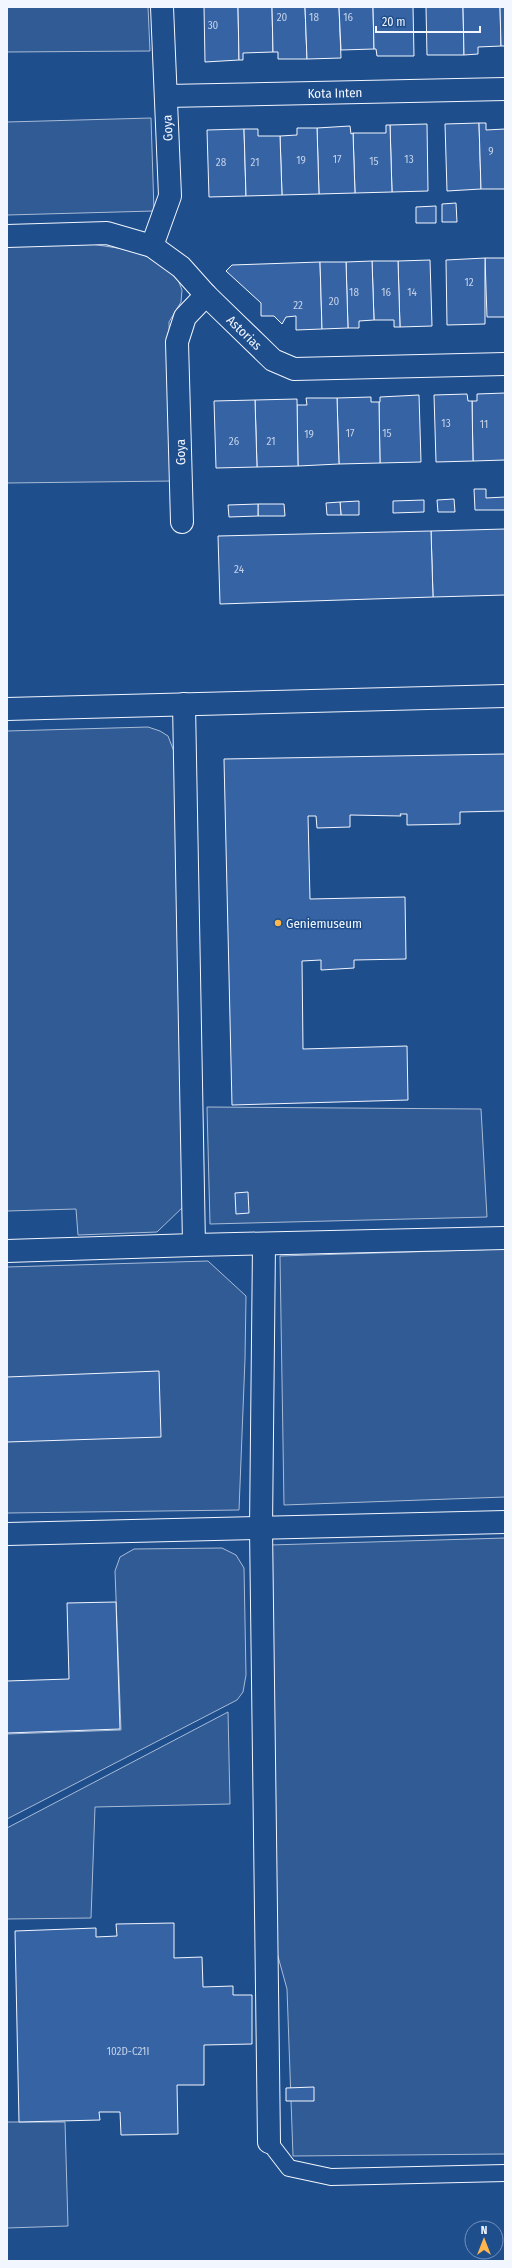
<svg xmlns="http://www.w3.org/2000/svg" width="512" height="2268" font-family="'Fira Sans Condensed',sans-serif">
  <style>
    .built { fill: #305b95; stroke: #a8bbd7 }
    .building { fill: #3563a3; stroke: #f2f6ff }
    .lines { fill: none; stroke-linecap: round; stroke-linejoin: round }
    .service-casing { stroke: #f2f6ff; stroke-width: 18 }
    .minor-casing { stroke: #f2f6ff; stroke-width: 24 }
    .service { stroke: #1f4e8c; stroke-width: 16 }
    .minor { stroke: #1f4e8c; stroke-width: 22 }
    .poi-dot { fill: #ffb74d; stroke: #1f4e8c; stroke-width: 1.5 }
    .labels { text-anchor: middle; stroke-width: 3; stroke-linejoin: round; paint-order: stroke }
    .number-label { font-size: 11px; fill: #c3d1e8 }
    .street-label { font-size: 13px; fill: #f2f6ff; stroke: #1f4e8c }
    .poi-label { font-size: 13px; fill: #f2f6ff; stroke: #1f4e8c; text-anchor: start }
  </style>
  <rect width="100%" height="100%" fill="#1f4e8c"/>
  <!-- built -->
  <g class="built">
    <path d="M7,7h141l2,44 -143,1z"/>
    <path d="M151,118l3,93 -147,4v-93z"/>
    <path d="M91,244l33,5 25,8 28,20 5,13 -1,12 -12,20 4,159 -166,2v-237z"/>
    <path d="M148,727l12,4 8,5 7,18 10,451 -28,27 -79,3 -2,-26 -69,2v-480z"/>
    <path d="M207,1107l274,2 6,108 -277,7z"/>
    <path d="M505,1249v248l-221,8 -4,-249z"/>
    <path d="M208,1261l38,35 -1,63 -6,151 -232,3v-246z"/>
    <path d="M505,1538v616l-212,2 -6,-167 -13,-47 -4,-397z"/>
    <path d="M222,1548l14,7 8,13 2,107 -3,17 -6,8 -230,119v-85l114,-4 -6,-159 5,-14 14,-8z"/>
    <path d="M228,1712l2,92 -135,3 -4,111 -84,1v-91z"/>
    <path d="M7,2122h58l3,104 -61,2z"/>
  </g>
  <!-- building -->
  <g class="building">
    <path d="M204,7h34l1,53 -34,2z"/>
    <path d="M238,7h34l1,45 -30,1v7h-4z"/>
    <path d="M272,7h33l2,52h-29v-7h-5z"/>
    <path d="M305,7h34l2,51 -34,1z"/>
    <path d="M339,7h34l1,42 -33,1z"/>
    <path d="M373,7h40l1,49h-37l-1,-7h-2z"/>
    <path d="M426,7h37l1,48h-37z"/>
    <path d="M463,7h37l1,39 -23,1v7l-14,1z"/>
    <path d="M500,7h5v39h-4z"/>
    <path d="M479,123l2,66 -34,2 -2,-67z"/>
    <path d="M479,123h7v7l19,-1v60h-24z"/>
    <path d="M427,124l1,67 -36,1 -2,-67z"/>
    <path d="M386,125h4l2,67 -37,1 -2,-60h33z"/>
    <path d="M350,126l1,8 2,-1 2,60 -36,1 -2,-66z"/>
    <path d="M297,128h20l2,66 -37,1 -2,-59 17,-1z"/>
    <path d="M244,129l2,67 -37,1 -2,-67z"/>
    <path d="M244,129h14v7h22l2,59 -36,1z"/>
    <path d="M456,203l1,19h-15v-18z"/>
    <path d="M436,206v17h-20v-16z"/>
    <path d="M485,258h20v59h-18z"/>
    <path d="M485,258v66l-38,1 -1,-65z"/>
    <path d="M430,260l2,66 -32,1 -2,-66z"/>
    <path d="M372,261h26l2,66h-6v-7h-20z"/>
    <path d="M372,261l2,59 -15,1v7h-11l-2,-66z"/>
    <path d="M320,262l2,67 -26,1v-14l-10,1 -4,7 -8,-8h-13v-13l-35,-32 6,-6z"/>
    <path d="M320,262h26l2,66 -26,1z"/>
    <path d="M505,393v67l-32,1 -1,-60h5v-7z"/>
    <path d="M467,394l1,7h4l1,60 -37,1 -2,-67z"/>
    <path d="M419,395l2,67 -41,1 -1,-61h1v-5z"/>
    <path d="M371,397v5h8l1,61 -41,1 -2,-66z"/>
    <path d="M306,398h31l2,66 -41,2 -1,-61h10z"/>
    <path d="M297,399l1,67 -41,1 -2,-67z"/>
    <path d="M255,400l2,67 -41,1 -2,-67z"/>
    <path d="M474,489h12v9l19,-1v13h-30z"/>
    <path d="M454,499l1,13h-17l-1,-12z"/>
    <path d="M424,500v12l-31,1v-12z"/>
    <path d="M359,501v14h-18l-1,-13z"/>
    <path d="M340,502l1,13h-14l-1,-12z"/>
    <path d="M258,504h26l1,12h-27z"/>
    <path d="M258,504v12l-29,1 -1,-12z"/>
    <path d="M505,529v66l-72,2 -2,-66z"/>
    <path d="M431,531l2,66 -213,7 -2,-68z"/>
    <path d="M505,754v57l-45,1v12l-53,1v-11h-7l1,2 -51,-1v12l-33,1 -1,-12h-8l2,83 95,-2 1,62 -52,1v8l-33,2v-10l-19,1 1,88 104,-3 1,54 -176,5 -8,-346z"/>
    <path d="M248,1192l1,21 -13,1 -1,-21z"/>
    <path d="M159,1371l2,66 -154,5v-65z"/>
    <path d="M116,1602l4,127 -113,4v-52l62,-2 -2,-76z"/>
    <path d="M174,1923v35l28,-1 1,30 30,-1v9h19v49l-48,1v40h-27l1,49 -57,1 -1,-23h-21l1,8 -81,2 -4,-191 81,-3v9l21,-1 -1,-12z"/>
    <path d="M314,2087v14h-28v-13z"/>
  </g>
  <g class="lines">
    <!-- service casing -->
    <g class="service-casing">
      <path id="service" d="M269,2142l20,26 42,9 174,-4"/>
    </g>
    <!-- minor casing -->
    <g class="minor-casing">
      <g id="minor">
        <path id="s1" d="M166,96l339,-7"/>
        <path id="s2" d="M7,236l100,-3 45,13 29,21 25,28 67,65 21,9 211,-5"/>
        <path d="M152,246l18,-50 -8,-189"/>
        <path d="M182,522l-5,-180 8,-25 21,-22"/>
        <path d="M184,704l10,541 311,-7"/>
        <path d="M7,709l498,-13"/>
        <path d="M264,1244l-3,284 8,614"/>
        <path d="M7,1251l187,-6"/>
        <path d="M7,1534l498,-12"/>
      </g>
    </g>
    <!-- service -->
    <use href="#service" class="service"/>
    <!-- minor -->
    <use href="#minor" class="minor"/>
  </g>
  <!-- markers -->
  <circle class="poi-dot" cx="278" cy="923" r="4"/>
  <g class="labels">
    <!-- number labels -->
    <g class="number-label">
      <text x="282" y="21">20</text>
      <text x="314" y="21">18</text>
      <text x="348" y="21">16</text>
      <text x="213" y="29">30</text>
      <text x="491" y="155">9</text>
      <text x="337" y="163">17</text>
      <text x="409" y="163">13</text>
      <text x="301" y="164">19</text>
      <text x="374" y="165">15</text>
      <text x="221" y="166">28</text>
      <text x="255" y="166">21</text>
      <text x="469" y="286">12</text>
      <text x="354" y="296">18</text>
      <text x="386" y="296">16</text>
      <text x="412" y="296">14</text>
      <text x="334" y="305">20</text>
      <text x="298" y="309">22</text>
      <text x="446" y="427">13</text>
      <text x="484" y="428">11</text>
      <text x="350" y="437">17</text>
      <text x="387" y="437">15</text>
      <text x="309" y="438">19</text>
      <text x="234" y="445">26</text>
      <text x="271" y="445">21</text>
      <text x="239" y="573">24</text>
      <text x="128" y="2055">102D-C21I</text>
    </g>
    <!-- street labels -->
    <g class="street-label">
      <text dy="5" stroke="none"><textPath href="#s1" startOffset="169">Kota Inten</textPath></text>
      <text transform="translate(167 128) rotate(-92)" y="5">Goya</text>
      <text dy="5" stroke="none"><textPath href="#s2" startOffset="274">Astorias</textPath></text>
      <text transform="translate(180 452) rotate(-91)" y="5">Goya</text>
    </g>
    <!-- poi labels -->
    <g class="poi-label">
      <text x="286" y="928">Geniemuseum</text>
    </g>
  </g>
  <!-- border -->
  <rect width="512" height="2268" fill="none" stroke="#f2f6ff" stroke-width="16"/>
  <!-- north arrow -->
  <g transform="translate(484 2240)"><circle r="19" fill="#1f4e8c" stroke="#7391ba"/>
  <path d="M0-3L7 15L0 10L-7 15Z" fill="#ffb74d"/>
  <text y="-6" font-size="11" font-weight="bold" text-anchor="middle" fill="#f2f6ff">N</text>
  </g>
  <!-- scale -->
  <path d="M376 26v6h104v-6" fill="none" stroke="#f2f6ff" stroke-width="2"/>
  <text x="382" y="26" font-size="12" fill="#f2f6ff" stroke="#1f4e8c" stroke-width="3" paint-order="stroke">20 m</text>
</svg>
